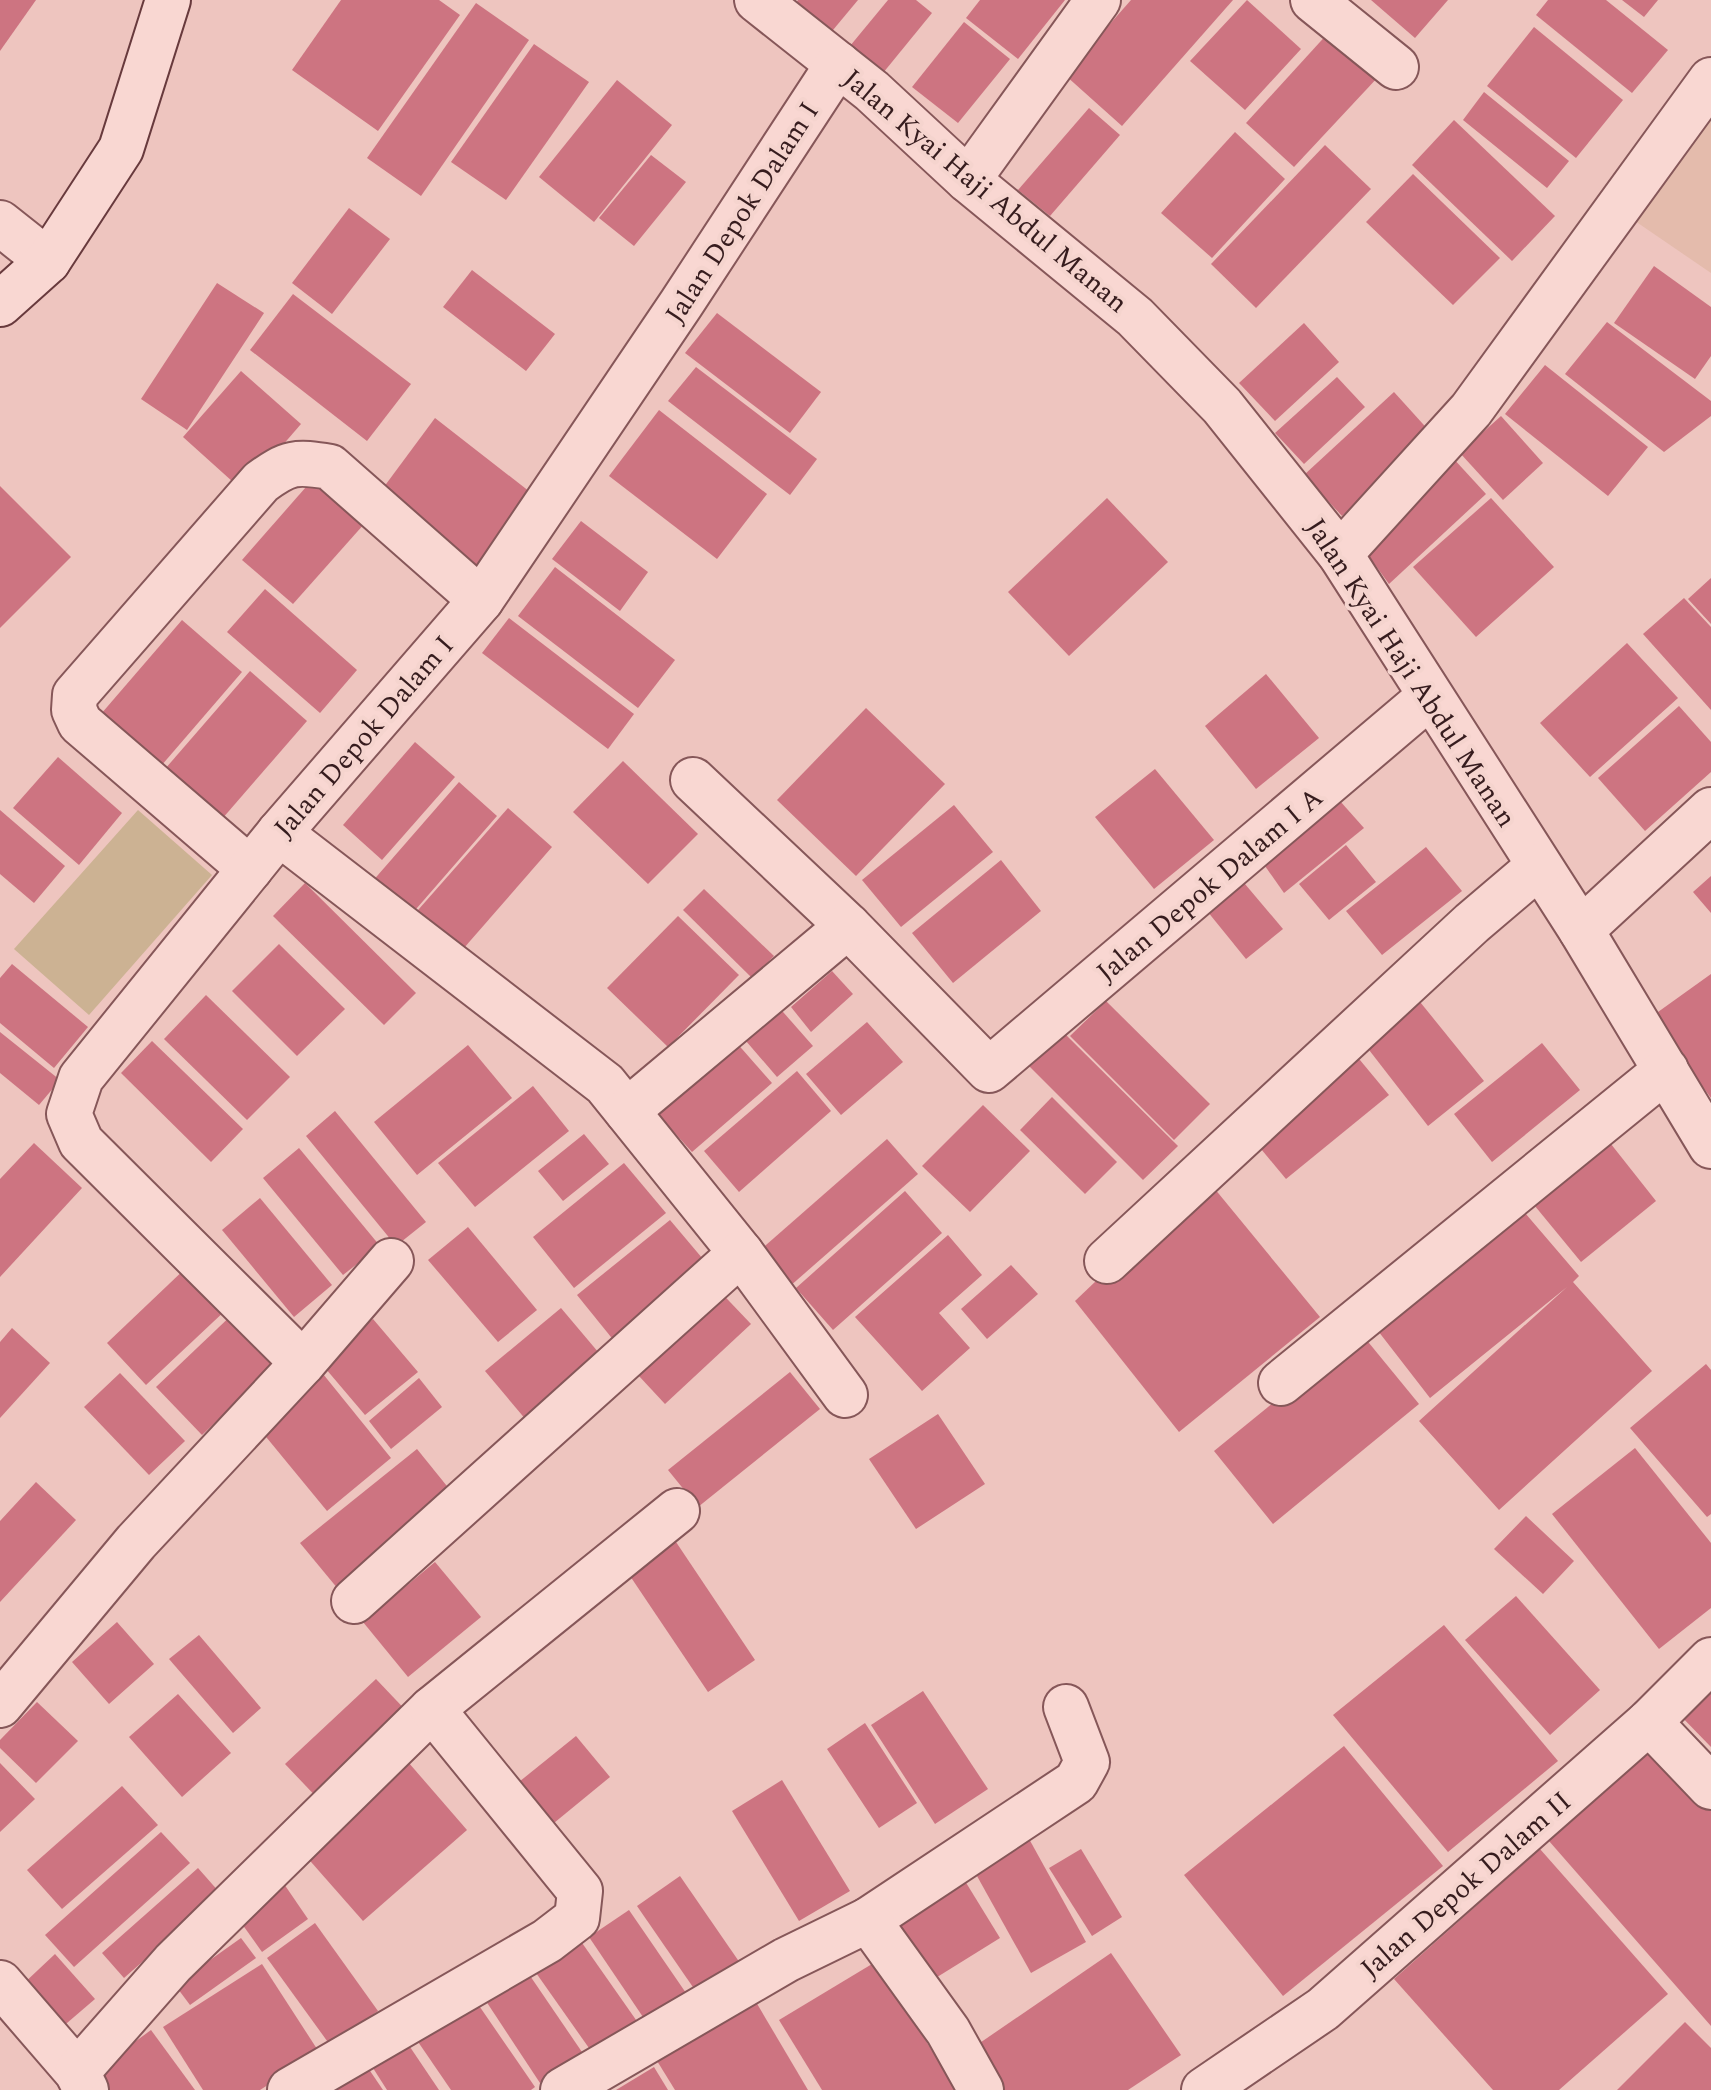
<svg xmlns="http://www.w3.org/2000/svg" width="1711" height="2090" font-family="Spectral,serif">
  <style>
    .farmland { fill: #e4bbac }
    .green { fill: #ccb293 }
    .building { fill: #cd7481 }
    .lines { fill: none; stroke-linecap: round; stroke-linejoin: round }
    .street-casing { stroke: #865759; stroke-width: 48 }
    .secondary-casing { stroke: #683a3d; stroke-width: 48 }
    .street { stroke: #f9d7d2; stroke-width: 44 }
    .secondary { stroke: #f9d7d2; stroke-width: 44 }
    .labels { text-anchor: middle; stroke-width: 8; stroke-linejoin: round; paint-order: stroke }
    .street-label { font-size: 28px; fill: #361c1e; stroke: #f5d4ce }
  </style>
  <rect width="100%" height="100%" fill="#eec5bf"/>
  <!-- farmland -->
  <path class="farmland" d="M1711,114v159l-76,-52z"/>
  <!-- green -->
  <path class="green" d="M138,810l74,65 -123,140 -75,-66z"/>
  <!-- building -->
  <g class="building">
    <path d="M0,0h36l-36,51z"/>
    <path d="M341,0h98l21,15 -82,116 -86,-61z"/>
    <path d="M798,0h60l-30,36 -35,-29z"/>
    <path d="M888,0h28l16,13 -49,60 -33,-27z"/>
    <path d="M980,0h85l-47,59 -52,-41z"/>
    <path d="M1131,0h102l-111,126 -57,-51z"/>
    <path d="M1247,0l54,49 -56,61 -55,-49z"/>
    <path d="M1371,0h77l-33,38z"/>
    <path d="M1548,0h58l62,50 -36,43 -96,-78z"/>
    <path d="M1622,0h36l-14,17z"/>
    <path d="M476,3l53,37 -108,156 -54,-38z"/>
    <path d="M964,22l46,37 -52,64 -46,-36z"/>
    <path d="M1534,27l89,73 -47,58 -89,-72z"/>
    <path d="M1330,31l49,45 -85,91 -48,-44z"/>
    <path d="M534,44l55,38 -83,118 -55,-38z"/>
    <path d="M617,80l55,45 -78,97 -55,-45z"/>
    <path d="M1484,92l85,69 -22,27 -84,-68z"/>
    <path d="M1089,108l31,27 -70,81 -32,-26z"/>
    <path d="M1454,120l101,96 -43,45 -100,-96z"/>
    <path d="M1235,132l50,47 -73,79 -51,-45z"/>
    <path d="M1325,145l46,44 -115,119 -45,-44z"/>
    <path d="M651,155l35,27 -52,64 -35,-28z"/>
    <path d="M1413,174l87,84 -47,47 -87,-83z"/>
    <path d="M349,208l41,31 -58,75 -40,-31z"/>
    <path d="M1654,266l57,41v49l-16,23 -81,-56z"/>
    <path d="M472,270l83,64 -29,37 -83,-64z"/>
    <path d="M217,283l47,30 -77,117 -46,-31z"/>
    <path d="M293,294l118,90 -44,57 -117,-91z"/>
    <path d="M717,313l104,79 -31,41 -105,-80z"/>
    <path d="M1607,322l104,79v15l-47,36 -99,-78z"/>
    <path d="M1304,323l35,39 -64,59 -36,-38z"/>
    <path d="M1545,365l103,82 -40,49 -103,-82z"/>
    <path d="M696,367l121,92 -27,36 -122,-94z"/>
    <path d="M241,371l60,53 -58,67 -60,-54z"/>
    <path d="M1337,377l28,30 -61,57 -29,-31z"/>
    <path d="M1394,392l38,42 -90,82 -38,-41z"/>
    <path d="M659,410l108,84 -50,65 -108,-83z"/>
    <path d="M1501,416l42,47 -40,37 -43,-47z"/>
    <path d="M435,418l104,81 -60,79 -104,-79z"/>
    <path d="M1452,457l34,37 -97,90 -21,-29z"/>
    <path d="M313,479l52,44 -72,81 -51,-44z"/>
    <path d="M0,486l71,71 -71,71z"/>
    <path d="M1107,498l61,64 -99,94 -61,-64z"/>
    <path d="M1491,498l63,69 -78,70 -63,-70z"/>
    <path d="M581,521l67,51 -28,39 -68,-52z"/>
    <path d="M555,567l120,93 -37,48 -120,-92z"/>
    <path d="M1711,578v46l-23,-25z"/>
    <path d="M265,589l92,81 -37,43 -93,-81z"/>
    <path d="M1684,598l27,29v83l-68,-76z"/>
    <path d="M509,618l125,96 -26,35 -126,-96z"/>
    <path d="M182,620l60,52 -81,94 -60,-52z"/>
    <path d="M1627,643l51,55 -88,79 -50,-54z"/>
    <path d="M250,671l57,50 -85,98 -57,-50z"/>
    <path d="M1266,674l53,64 -63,51 -51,-63z"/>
    <path d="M1679,706l32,36v30l-66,59 -47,-53z"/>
    <path d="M866,708l79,76 -89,92 -79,-76z"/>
    <path d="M415,742l40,35 -73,83 -39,-35z"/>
    <path d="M58,757l64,56 -43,52 -66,-57z"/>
    <path d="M623,761l75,73 -50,50 -75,-72z"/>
    <path d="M1155,769l59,71 -60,49 -59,-72z"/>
    <path d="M459,782l38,34 -87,100 -39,-33z"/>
    <path d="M1332,792l32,36 -80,65 -26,-37z"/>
    <path d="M954,805l39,47 -92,75 -39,-47z"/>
    <path d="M508,808l44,39 -95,109 -46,-38z"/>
    <path d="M0,810l65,56 -31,37 -34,-29z"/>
    <path d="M1346,845l30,37 -47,38 -30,-36z"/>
    <path d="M1426,847l36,44 -80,64 -36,-44z"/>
    <path d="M1001,860l40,51 -88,72 -41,-50z"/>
    <path d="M1234,871l49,58 -37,30 -47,-58z"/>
    <path d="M1711,876v37l-18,-21z"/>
    <path d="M305,883l111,110 -32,32 -111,-109z"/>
    <path d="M704,889l70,67 -22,22 -69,-68z"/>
    <path d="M678,916l61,59 -71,72 -61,-59z"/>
    <path d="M279,944l66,65 -48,47 -65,-65z"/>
    <path d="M12,964l76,63 -34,41 -54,-45v-45z"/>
    <path d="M832,971l21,23 -42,38 -20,-25z"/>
    <path d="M1711,974v124l-60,-81z"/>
    <path d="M1412,992l72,89 -56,45 -69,-89z"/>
    <path d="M206,995l84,82 -43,43 -83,-81z"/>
    <path d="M1106,1001l104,103 -36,36 -104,-104z"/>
    <path d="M776,1004l37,42 -36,31 -37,-43z"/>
    <path d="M867,1022l36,40 -62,53 -35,-41z"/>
    <path d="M1060,1029l118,117 -35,34 -117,-117z"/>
    <path d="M0,1032l60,48 -21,25 -39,-32z"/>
    <path d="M152,1041l91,88 -32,33 -90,-89z"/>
    <path d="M735,1041l37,42 -80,69 -38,-42z"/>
    <path d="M1542,1043l38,47 -88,72 -38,-48z"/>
    <path d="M468,1045l44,53 -95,77 -43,-53z"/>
    <path d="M1350,1048l39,47 -103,84 -39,-47z"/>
    <path d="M797,1071l34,40 -92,81 -35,-41z"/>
    <path d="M533,1086l36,45 -94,76 -37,-44z"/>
    <path d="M1052,1097l65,65 -32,32 -65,-64z"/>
    <path d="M983,1105l47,46 -60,61 -48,-46z"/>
    <path d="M335,1111l91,111 -30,24 -90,-110z"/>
    <path d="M584,1134l25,30 -46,37 -25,-30z"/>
    <path d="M887,1139l31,35 -129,113 -31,-35z"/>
    <path d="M1607,1139l49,62 -75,61 -51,-62z"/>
    <path d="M34,1143l48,45 -82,89v-98z"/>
    <path d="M299,1148l81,98 -37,29 -80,-97z"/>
    <path d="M624,1163l42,50 -92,75 -41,-51z"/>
    <path d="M1205,1177l115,140 -141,115 -104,-131z"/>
    <path d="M905,1191l37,42 -109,97 -37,-42z"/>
    <path d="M260,1198l72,87 -38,32 -72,-87z"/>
    <path d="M1520,1207l59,69 -6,6 79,89 -153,139 -80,-89 148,-134 -137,111 -55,-71z"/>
    <path d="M670,1220l38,45 -93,77 -38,-47z"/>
    <path d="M468,1227l69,83 -39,32 -70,-82z"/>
    <path d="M948,1235l34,40 -43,38 31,35 -48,43 -67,-74z"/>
    <path d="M189,1265l39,43 -82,77 -39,-42z"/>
    <path d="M1011,1265l27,29 -51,45 -26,-30z"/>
    <path d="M710,1281l41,43 -86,80 -40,-43z"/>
    <path d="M561,1308l43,51 -77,62 -42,-50z"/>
    <path d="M238,1309l45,49 -81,77 -46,-48z"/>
    <path d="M373,1319l45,53 -53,43 -45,-53z"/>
    <path d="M12,1328l38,35 -50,55v-76z"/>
    <path d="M1360,1332l59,72 -146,120 -59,-73z"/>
    <path d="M1706,1364l5,6v144l-4,3 -77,-89z"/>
    <path d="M319,1369l72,89 -64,53 -74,-90z"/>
    <path d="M790,1372l30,37 -122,98 -30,-37z"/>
    <path d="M120,1373l65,68 -36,34 -65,-68z"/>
    <path d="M419,1378l23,29 -51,42 -22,-28z"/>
    <path d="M938,1414l47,70 -69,45 -47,-70z"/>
    <path d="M1635,1448l76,95v65l-52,41 -107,-135z"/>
    <path d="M417,1449l42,52 -116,94 -43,-52z"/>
    <path d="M36,1482l40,38 -76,82v-81z"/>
    <path d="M1526,1516l48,45 -31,33 -49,-45z"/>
    <path d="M672,1536l83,124 -47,32 -84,-125z"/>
    <path d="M435,1562l46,55 -73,60 -45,-55z"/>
    <path d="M1516,1596l84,94 -50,45 -85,-95z"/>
    <path d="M117,1622l37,42 -45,40 -37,-42z"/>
    <path d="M1444,1625l114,136 -110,91 -115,-137z"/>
    <path d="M199,1635l62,73 -28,25 -64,-74z"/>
    <path d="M1711,1675v72l-36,-37z"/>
    <path d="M376,1679l38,40 -91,85 -38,-40z"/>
    <path d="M923,1691l65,98 -53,35 -64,-99z"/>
    <path d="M178,1694l53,59 -49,44 -53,-60z"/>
    <path d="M37,1702l41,39 -42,42 -36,-35v-8z"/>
    <path d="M865,1723l52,80 -38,25 -52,-79z"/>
    <path d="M576,1736l34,41 -67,55 -34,-42z"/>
    <path d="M1653,1737l58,67v222l-169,-193z"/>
    <path d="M1344,1746l99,120 -160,130 -99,-121z"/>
    <path d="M402,1755l65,75 -104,91 -66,-75z"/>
    <path d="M0,1763l35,36 -35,33z"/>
    <path d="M782,1780l68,111 -51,30 -67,-110z"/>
    <path d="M122,1786l36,39 -96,84 -35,-39z"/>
    <path d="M161,1832l29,31 -116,104 -29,-32z"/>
    <path d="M1028,1837l58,105 -55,31 -59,-106z"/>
    <path d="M1081,1849l41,68 -30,19 -43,-68z"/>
    <path d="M1540,1849l128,145 -109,96h-66l-99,-111z"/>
    <path d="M198,1868l22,25 -96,85 -22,-25z"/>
    <path d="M957,1868l43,70 -66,41 -44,-71z"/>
    <path d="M680,1876l60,87 -43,30 -60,-87z"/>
    <path d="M284,1884l24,35 -46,33 -25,-35z"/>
    <path d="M629,1910l57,83 -41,27 -56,-83z"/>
    <path d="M315,1923l63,88 -48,34 -63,-87z"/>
    <path d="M241,1938l15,20 -66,47 -15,-20z"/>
    <path d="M580,1940l61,87 -45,31 -62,-88z"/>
    <path d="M1111,1953l70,102 -53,35h-129l-28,-41z"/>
    <path d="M55,1954l40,45 -35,30 -39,-43z"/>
    <path d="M877,1961l79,129h-134l-43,-70z"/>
    <path d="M262,1964l57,88 -59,38h-57l-40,-63z"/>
    <path d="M522,1964l62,91 -44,28 -60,-91z"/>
    <path d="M471,1994l64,93 -4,3h-80l-39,-57z"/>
    <path d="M753,1997l55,93h-133l-21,-34z"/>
    <path d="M1685,2022l26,26v42h-94z"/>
    <path d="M151,2030l44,60h-98l-10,-13z"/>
    <path d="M408,2044l31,46h-52l-14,-22z"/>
    <path d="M364,2062l19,28h-61z"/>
    <path d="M654,2067l14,23h-52z"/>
  </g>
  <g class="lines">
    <!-- street casing -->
    <g class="street-casing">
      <g id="street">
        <path d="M757,0l115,91 96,89 167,137 87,89 118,148 241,376 130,216"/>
        <path d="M1313,0l83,67"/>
        <path d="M968,180l130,-180"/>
        <path d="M0,223l48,38"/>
        <path d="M1340,554l131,-144 240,-330"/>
        <path d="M693,780l155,146 141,144 440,-373"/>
        <path d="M279,833l326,251 136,169 -387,348"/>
        <path d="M250,869l-170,-146 -6,-13 1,-15 186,-213c27,-20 35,-21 69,-15l151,133"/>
        <path d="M1581,930l130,-120"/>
        <path d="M627,1111l221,-185"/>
        <path d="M741,1253l104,142"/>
        <path d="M1107,1261l365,-338 67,-57"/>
        <path d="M303,1363l-222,-221 -12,-28 12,-36 198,-245 202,-233 200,-296 157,-240"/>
        <path d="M1281,1383l385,-313"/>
        <path d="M0,1705l136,-163 167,-179 88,-102"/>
        <path d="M1649,1722l62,65"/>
        <path d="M868,1920l208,-138 11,-20 -21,-55"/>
        <path d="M0,1983l77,89 9,18"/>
        <path d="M77,2072l96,-109 259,-254 245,-198"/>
        <path d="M290,2090l257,-149 30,-23 3,-27 -148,-182"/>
        <path d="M563,2090l223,-130 82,-40 80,111 33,59"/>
        <path d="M1204,2090l119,-81 326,-287 62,-62"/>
      </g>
    </g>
    <!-- secondary casing -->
    <g class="secondary-casing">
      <path id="secondary" d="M0,304l48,-43 73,-112 47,-149"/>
    </g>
    <!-- street -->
    <use href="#street" class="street"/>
    <!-- secondary -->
    <use href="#secondary" class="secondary"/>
  </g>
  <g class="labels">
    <!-- street labels -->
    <g class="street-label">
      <text transform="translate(986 190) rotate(40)" y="10">Jalan Kyai Haji Abdul Manan</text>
      <text transform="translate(741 212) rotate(-57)" y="10">Jalan Depok Dalam I</text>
      <text transform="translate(1412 672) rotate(57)" y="10">Jalan Kyai Haji Abdul Manan</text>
      <text transform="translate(363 736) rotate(-49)" y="10">Jalan Depok Dalam I</text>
      <text transform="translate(1209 884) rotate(-40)" y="10">Jalan Depok Dalam I A</text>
      <text transform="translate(1465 1884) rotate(-41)" y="10">Jalan Depok Dalam II</text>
    </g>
  </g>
</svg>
